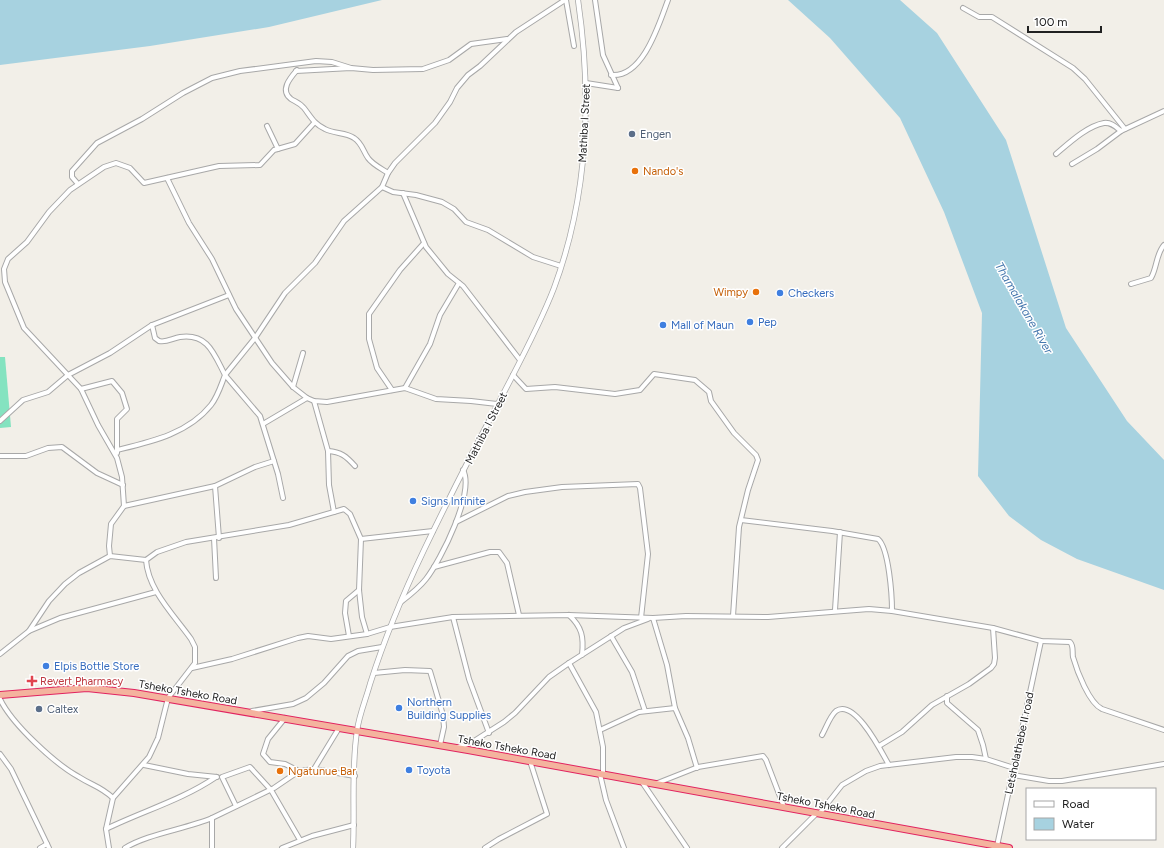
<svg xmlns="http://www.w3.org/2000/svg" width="1164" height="848" font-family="Figtree,sans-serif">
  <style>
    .pitch { fill: #84e3c0 }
    .water { fill: #a7d2e0 }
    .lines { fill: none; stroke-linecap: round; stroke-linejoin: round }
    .minor-casing { stroke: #a8a8a8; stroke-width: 6 }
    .tertiary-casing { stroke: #a8a8a8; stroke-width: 6 }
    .trunk-casing { stroke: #e12360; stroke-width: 8 }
    .minor { stroke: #fff; stroke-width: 4 }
    .tertiary { stroke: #fff; stroke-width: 4.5 }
    .trunk { stroke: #f4b39e; stroke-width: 6 }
    .service-dot { fill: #5c6f8a; stroke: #fff; stroke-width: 1.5 }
    .food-dot { fill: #e8710a; stroke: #fff; stroke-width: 1.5 }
    .shop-dot { fill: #3f7fe0; stroke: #fff; stroke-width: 1.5 }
    .health-dot { fill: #e0444e; stroke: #fff; stroke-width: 1.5 }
    .labels { text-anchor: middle; stroke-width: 3; stroke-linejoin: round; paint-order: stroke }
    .street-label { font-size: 11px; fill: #212121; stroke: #fff }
    .service-label { font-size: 11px; fill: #4e5e75; stroke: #fff; text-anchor: start }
    .food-label { font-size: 11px; fill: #c56008; stroke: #fff; text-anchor: start }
    .shop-label { font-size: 11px; fill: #366cbe; stroke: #fff; text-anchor: start }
    .health-label { font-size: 11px; fill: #be3a42; stroke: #fff; text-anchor: start }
    .water-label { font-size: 12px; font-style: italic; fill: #4678ae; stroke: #fff }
  </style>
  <rect width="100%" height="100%" fill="#f2efe8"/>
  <!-- pitch -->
  <path class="pitch" d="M0,357h5l6,70 -11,1z"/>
  <!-- water -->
  <g class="water">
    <path d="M0,0h382l-113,27 -119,19 -150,19z"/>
    <path d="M788,0h112l37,33 69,107 60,188 61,93 37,39v130l-87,-31 -36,-19 -32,-24 -31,-40 4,-163 -38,-101 -44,-94 -70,-80z"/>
  </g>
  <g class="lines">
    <!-- minor casing -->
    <g class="minor-casing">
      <g id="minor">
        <path d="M566,0l8,46"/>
        <path d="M595,0l8,55 15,33"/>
        <path d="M963,8l16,9h13l81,51 12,11 40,50"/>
        <path d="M297,70c-6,7 -18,20 -6,29 5,3 9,4 13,9 7,9 10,16 21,21 9,5 21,3 29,9 8,5 9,13 14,20 4,6 14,11 20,15"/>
        <path d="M296,71l55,-3 22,2 50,-1 26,-9 22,-16 36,-5"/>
        <path d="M611,75c32,3 48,-51 57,-75"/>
        <path d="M586,83l32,5"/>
        <path d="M267,126l11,23"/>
        <path d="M1056,154c13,-11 31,-28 48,-31 7,-1 12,4 17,8"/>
        <path d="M1072,164l25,-15 24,-18 43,-20"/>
        <path d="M167,178l22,45 23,36 24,50 36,54 21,24 14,11 7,3 13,1 78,-14 31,11 35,2 26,3"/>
        <path d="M78,184l-6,-7v-6l25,-28 45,-24 41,-26 29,-15 28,-7 76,-10 16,1 19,6"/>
        <path d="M382,187l11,5 23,3 26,7 12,7 12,13 22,8 45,27 28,9"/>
        <path d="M403,193l23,54 22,27 15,12 57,74"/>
        <path d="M1131,284l20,-6c6,-10 5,-24 13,-33"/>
        <path d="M513,375l13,14 29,-2 60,7 25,-4 14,-16 41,6 14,12 2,9 23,32 22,22 2,5 -10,30 -9,37 -6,89"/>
        <path d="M293,387l10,-34"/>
        <path d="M405,388l25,-44 10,-29 19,-32"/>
        <path d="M81,389l31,-8 10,12 5,16 -10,10v34"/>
        <path d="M392,390l-15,-22 -8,-29v-25l31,-44 24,-27"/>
        <path d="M314,401l14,50 1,34 5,27"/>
        <path d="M0,421l23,-21 25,-8 20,-17 42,-22 42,-28 77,-30"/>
        <path d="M263,424l44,-26"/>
        <path d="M117,450c33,-8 71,-16 94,-45 7,-9 10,-20 14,-30 -11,-21 -17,-42 -45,-38 -7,1 -14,6 -21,4l-4,-3 -3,-13"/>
        <path d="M328,451c13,1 18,5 27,15"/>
        <path d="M0,456h26l22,-8 14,-1 35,26 26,12"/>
        <path d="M215,486l4,52"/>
        <path d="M283,498l-5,-24 -18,-58 -35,-41 30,-37 30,-45 30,-30 29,-42 38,-34 6,-14 7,-10 40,-40 15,-21 7,-14 11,-13 12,-9 36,-34 49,-32"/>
        <path d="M124,506l91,-20 40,-19 19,-6"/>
        <path d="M741,520l91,11 46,8c11,9 14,57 14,72"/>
        <path d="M456,522l52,-26 17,-4 37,-5 76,-3 2,4 8,66 -7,64"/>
        <path d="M214,538l2,40"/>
        <path d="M361,539l72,-8"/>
        <path d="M110,556l-1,-10 2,-22 13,-18 -2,-29 -5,-19 -19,-33 -17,-36 -57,-61 -19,-46 -1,-13 4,-10 19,-17 22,-30 21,-22 34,-23 12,-4 14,5 14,15 75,-17 41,-1 14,-15 21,-6 19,-21"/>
        <path d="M434,567l56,-15h9l8,11 12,52"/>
        <path d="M401,602c9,-7 18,-14 25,-23 15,-19 49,-87 37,-109"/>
        <path d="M835,610l5,-78"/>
        <path d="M569,615c13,12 15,22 13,40"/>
        <path d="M453,617l16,62 20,54"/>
        <path d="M653,618l14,47 8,43"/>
        <path d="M29,631l20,-30 16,-17 14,-11 31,-17 36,4 11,-8 29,-10 103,-17 55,-16 6,5 11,25 -2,51 3,27 5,17"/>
        <path d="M349,636l-4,-23 1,-12 13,-11"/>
        <path d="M611,636l21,36 13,39"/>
        <path d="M0,654l29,-23 31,-13 96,-26"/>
        <path d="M569,663l27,49 7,35v28"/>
        <path d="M192,668l40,-9 66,-21 10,-2 23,3 36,-5 23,-7 63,-10 116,-2 84,3 33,-2 82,1 101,-8 23,2 101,17 48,13 29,1c4,4 2,10 3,15 4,14 16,46 29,52l62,21"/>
        <path d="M374,673l31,-3 25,1 13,44 1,12 -4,18"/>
        <path d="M947,696v7l31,27 5,15 3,14"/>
        <path d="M0,699c12,25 55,65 79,78 14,9 21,9 34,21"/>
        <path d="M252,711l41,-7 13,-6 18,-15 24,-27 10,-5 24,-4"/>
        <path d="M285,718l-17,21 -5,15 7,8 15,2 14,7"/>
        <path d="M600,730l39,-18 36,-4 13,30 9,30"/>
        <path d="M822,735c4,-7 8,-19 14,-24 19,-13 46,42 53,54"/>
        <path d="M879,746l23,-14 30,-27 37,-21 22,-16 3,-4 1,-6 -2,-30"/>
        <path d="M458,747l13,-4 33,-21 11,-9 34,-36 20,-14 55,-35 24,-9"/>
        <path d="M0,754l11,15 38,79"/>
        <path d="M144,765l44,9 29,3"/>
        <path d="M314,769l25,-41"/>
        <path d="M600,774l6,26 18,48"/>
        <path d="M1013,775l36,6h13l102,-17"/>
        <path d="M642,782l45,66"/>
        <path d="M655,784l43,-17 65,-11 3,4 18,47"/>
        <path d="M236,806l-14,-29 28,-10 21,23 29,50"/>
        <path d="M819,814l23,-29 24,-14 14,-5 76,-9h16l14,2 28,9"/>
        <path d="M106,829c37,-18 76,-29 110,-52"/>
        <path d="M997,846l44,-205"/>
        <path d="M40,848l7,-4"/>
        <path d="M109,848l-3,-19 7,-31 36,-41 9,-19 10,-40 27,-35v-16l-4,-8c-17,-24 -43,-49 -45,-79"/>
        <path d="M125,848c22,-14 61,-19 87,-30"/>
        <path d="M212,848v-30l62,-30 25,-17 15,-2 41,7"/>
        <path d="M282,848l30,-12 42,-11"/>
        <path d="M485,848l14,-9 48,-25 -17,-53"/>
        <path d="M782,848l34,-34"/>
      </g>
    </g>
    <!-- tertiary casing -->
    <g class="tertiary-casing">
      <path id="tertiary" d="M353,848c2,-38 -2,-79 4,-117 2,-16 9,-32 13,-47 15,-47 33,-90 54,-134 24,-50 49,-99 75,-148 19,-37 40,-75 55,-114 34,-92 38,-192 24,-288"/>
    </g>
    <!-- trunk casing -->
    <g class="trunk-casing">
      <path id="trunk" d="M0,695l87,-7 47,5 334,57 541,98"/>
    </g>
    <!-- minor -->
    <use href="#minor" class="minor"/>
    <!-- tertiary -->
    <use href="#tertiary" class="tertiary"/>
    <!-- trunk -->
    <use href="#trunk" class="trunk"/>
  </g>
  <!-- markers -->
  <g class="service-dot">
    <circle cx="632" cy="134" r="4"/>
    <circle cx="39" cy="709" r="4"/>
  </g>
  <g class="food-dot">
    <circle cx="635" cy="171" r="4"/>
    <circle cx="756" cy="292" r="4"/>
    <circle cx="280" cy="771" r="4"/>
  </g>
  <g class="shop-dot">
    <circle cx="780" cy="293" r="4"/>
    <circle cx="750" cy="322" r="4"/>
    <circle cx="663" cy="325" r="4"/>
    <circle cx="413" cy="501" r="4"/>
    <circle cx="46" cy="666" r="4"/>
    <circle cx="399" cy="708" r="4"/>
    <circle cx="409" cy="770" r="4"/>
  </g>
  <path class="health-dot" d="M30 675h4v4h4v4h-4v4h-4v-4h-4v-4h4z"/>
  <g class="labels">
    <!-- street labels -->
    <g class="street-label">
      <text transform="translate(584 123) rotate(-87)" y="4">Mathiba I Street</text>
      <text transform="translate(486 428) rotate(-63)" y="4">Mathiba I Street</text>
      <text transform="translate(188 692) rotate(10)" y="4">Tsheko Tsheko Road</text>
      <text transform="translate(1019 743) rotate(-78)" y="4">Letsholathebe II road</text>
      <text transform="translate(507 747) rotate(10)" y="4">Tsheko Tsheko Road</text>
      <text transform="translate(826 805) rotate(11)" y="4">Tsheko Tsheko Road</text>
    </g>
    <!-- service labels -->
    <g class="service-label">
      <text x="640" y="138">Engen</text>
      <text x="47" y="713">Caltex</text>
    </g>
    <!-- food labels -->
    <g class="food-label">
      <text x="643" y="175">Nando's</text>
      <text x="748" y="296" text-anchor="end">Wimpy</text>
      <text x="288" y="775">Ngatunue Bar</text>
    </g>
    <!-- shop labels -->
    <g class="shop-label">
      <text x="788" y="297">Checkers</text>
      <text x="758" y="326">Pep</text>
      <text x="671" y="329">Mall of Maun</text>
      <text x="421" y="505">Signs Infinite</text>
      <text x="54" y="670">Elpis Bottle Store</text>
      <text x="407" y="706">Northern<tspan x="407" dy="13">Building Supplies</tspan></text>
      <text x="417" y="774">Toyota</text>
    </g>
    <!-- health labels -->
    <g class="health-label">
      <text x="40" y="685">Revert Pharmacy</text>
    </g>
    <!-- water labels -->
    <g class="water-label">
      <text transform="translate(1024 308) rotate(60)" y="4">Thamalakane River</text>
    </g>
  </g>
  <!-- legend -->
  <rect x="1026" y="788" width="130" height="52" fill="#ffffff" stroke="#a6a6a6"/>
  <rect x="1034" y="801" width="20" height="6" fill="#ffffff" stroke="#a6a6a6"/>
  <text x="1062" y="808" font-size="12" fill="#212121">Road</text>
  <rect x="1034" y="818" width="20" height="12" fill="#a7d2e0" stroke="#a6a6a6"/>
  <text x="1062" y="828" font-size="12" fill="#212121">Water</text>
  <!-- scale -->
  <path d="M1028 26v6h73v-6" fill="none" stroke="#212121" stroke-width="2"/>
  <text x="1034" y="26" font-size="12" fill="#212121" stroke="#ffffff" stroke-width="3" paint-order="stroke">100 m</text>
</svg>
